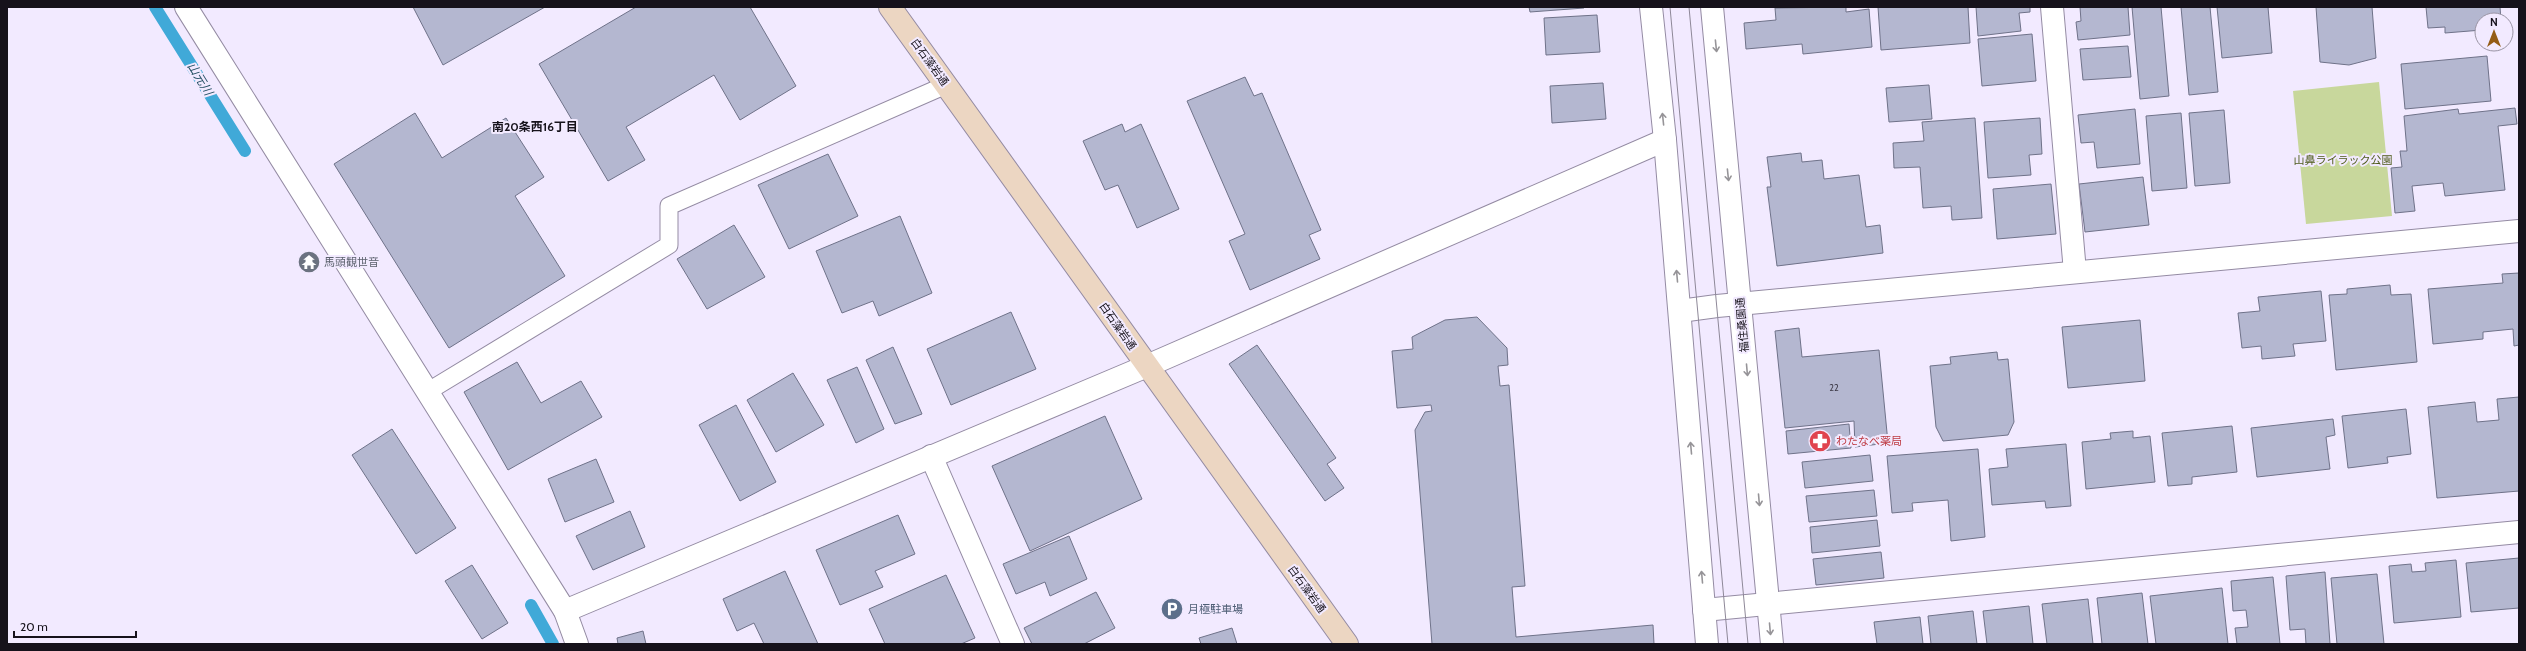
<svg xmlns="http://www.w3.org/2000/svg" width="2526" height="651" font-family="Cabin,'Noto Sans JP',sans-serif">
  <style>
    .green { fill: #c8d79c }
    .lines { fill: none; stroke-linecap: round; stroke-linejoin: round }
    .stream { stroke: #40a9d8; stroke-width: 12 }
    .building { fill: #b4b7d0; stroke: #6f7289 }
    .service-casing { stroke: #948ba3; stroke-width: 19 }
    .minor-casing { stroke: #948ba3; stroke-width: 24 }
    .tertiary-casing { stroke: #948ba3; stroke-width: 24 }
    .secondary-casing { stroke: #948ba3; stroke-width: 24 }
    .service { stroke: #fff; stroke-width: 17 }
    .minor { stroke: #fff; stroke-width: 22 }
    .tertiary { stroke: #fff; stroke-width: 22 }
    .secondary { stroke: #ecd6c2; stroke-width: 22 }
    .tram { stroke: #8e8898; stroke-width: 1 }
    .oneway { stroke: #969498 }
    .labels { text-anchor: middle; stroke-width: 4; stroke-linejoin: round; paint-order: stroke }
    .number-label { font-size: 9px; fill: #3e3b48 }
    .street-label { font-size: 11px; fill: #16121b; stroke: #f2eaff }
    .park-label { font-size: 11px; fill: #4e5b1b; stroke: #f2eaff }
    .worship-label { font-size: 11px; fill: #5b616d; stroke: #f2eaff; text-anchor: start }
    .health-label { font-size: 11px; fill: #be3a42; stroke: #f2eaff; text-anchor: start }
    .service-label { font-size: 11px; fill: #4e5e75; stroke: #f2eaff; text-anchor: start }
    .water-label { font-size: 12px; font-style: italic; fill: #244f63; stroke: #f2eaff }
    .neighbourhood-label { font-size: 12px; font-weight: bold; fill: #16121b; stroke: #f2eaff }
  </style>
  <rect width="100%" height="100%" fill="#f2eaff"/>
  <!-- green -->
  <path class="green" d="M2379,82l13,134 -86,8 -13,-133z"/>
  <g class="lines">
    <!-- stream -->
    <g class="stream">
      <path d="M155,7l90,144"/>
      <path d="M531,605l22,39"/>
    </g>
  </g>
  <!-- building -->
  <g class="building">
    <path d="M413,7h132l-102,58z"/>
    <path d="M636,7h114l46,79 -56,34 -26,-45 -88,52 19,33 -37,21 -69,-117z"/>
    <path d="M1529,7h55v1l-54,4z"/>
    <path d="M1846,7v5l23,-3 3,38 -69,7 -1,-10 -56,5 -2,-26 32,-3 -1,-12z"/>
    <path d="M1878,7h90l2,36 -89,7z"/>
    <path d="M1976,7h54v5l-11,1 2,18 -43,5z"/>
    <path d="M2080,7h48l2,28 -52,5 -2,-18 5,-1z"/>
    <path d="M2132,7h29l8,89 -29,3z"/>
    <path d="M2181,7h29l8,85 -29,3z"/>
    <path d="M2217,7h51l4,46 -50,5z"/>
    <path d="M2316,7h56l4,51 -27,7 -29,-3z"/>
    <path d="M2426,7h74l1,13h-19v10l-37,3v-6l-17,1z"/>
    <path d="M1597,15l3,37 -54,3 -2,-37z"/>
    <path d="M2032,34l4,47 -54,5 -4,-47z"/>
    <path d="M2128,46l3,31 -48,3 -3,-31z"/>
    <path d="M2487,56l4,45 -86,8 -4,-45z"/>
    <path d="M1245,77l9,19 8,-3 59,137 -12,5 11,24 -70,31 -21,-49 16,-7 -58,-133z"/>
    <path d="M1603,83l3,36 -54,4 -2,-37z"/>
    <path d="M1929,85l3,34 -43,3 -3,-34z"/>
    <path d="M2515,108l2,16 -19,2 7,64 -60,6 -2,-13 -31,3 3,25 -20,2 -4,-45 11,-1 -2,-16h7l-3,-35 54,-7 1,5z"/>
    <path d="M2135,109l5,55 -43,4 -3,-26 -13,1 -3,-28z"/>
    <path d="M2224,110l6,73 -35,3 -6,-73z"/>
    <path d="M415,113l27,45 64,-40 38,59 -29,19 50,80 -116,72 -115,-184z"/>
    <path d="M2181,113l6,75 -35,3 -6,-75z"/>
    <path d="M1975,118l7,100 -30,2 -1,-14 -28,2 -3,-41 -26,1 -1,-25 31,-2 -2,-19z"/>
    <path d="M2040,118l2,36 -13,1 2,20 -43,3 -4,-56z"/>
    <path d="M1122,124l3,8 16,-8 38,85 -42,19 -19,-43 -13,5 -22,-49z"/>
    <path d="M1801,153l1,9 20,-2 2,19 35,-4 7,52 14,-2 3,28 -106,13 -10,-79h4l-4,-30z"/>
    <path d="M828,154l30,62 -69,33 -31,-64z"/>
    <path d="M2143,177l6,48 -64,7 -6,-48z"/>
    <path d="M2051,184l5,50 -59,5 -4,-50z"/>
    <path d="M900,216l32,77 -53,23 -6,-15 -31,12 -26,-62z"/>
    <path d="M734,225l31,52 -58,32 -30,-50z"/>
    <path d="M2519,273v72l-5,1 -1,-17 -30,3v7l-50,5 -5,-55 75,-6 -1,-9z"/>
    <path d="M2390,285l1,10 20,-1 6,68 -81,8 -7,-75 18,-1v-5z"/>
    <path d="M2321,291l5,50 -33,3 2,12 -33,3 -1,-13 -19,2 -4,-35 22,-2 -2,-14z"/>
    <path d="M1011,312l25,57 -85,36 -24,-56z"/>
    <path d="M1477,317l30,31 1,17 -10,1 2,20 9,-1 16,201 -13,1 4,50 137,-12 1,19h-222l-17,-214 10,-18 7,-1 -1,-6 -34,3 -5,-57 21,-2 -1,-12 33,-17z"/>
    <path d="M2140,320l5,61 -77,7 -6,-61z"/>
    <path d="M1799,328l3,29 77,-7 9,93 -33,4 -1,-26 -69,7 -10,-97z"/>
    <path d="M1257,345l79,113 -9,6 17,24 -19,13 -96,-137z"/>
    <path d="M893,347l29,67 -27,10 -29,-64z"/>
    <path d="M1997,352l1,8 10,-1 6,63 -6,13 -65,6 -7,-14 -6,-61 21,-2 -1,-7z"/>
    <path d="M517,362l24,41 40,-22 21,36 -94,53 -44,-78z"/>
    <path d="M857,367l27,62 -28,14 -29,-63z"/>
    <path d="M793,373l31,52 -48,27 -29,-52z"/>
    <path d="M2519,397v94l-82,7 -9,-91 47,-5 2,20 22,-2 -2,-21z"/>
    <path d="M736,405l40,77 -36,19 -41,-76z"/>
    <path d="M2406,409l5,45 -24,3 1,6 -40,5 -6,-52z"/>
    <path d="M1105,416l37,83 -112,52 -38,-85z"/>
    <path d="M2333,419l2,16 -9,2 4,32 -73,8 -6,-49z"/>
    <path d="M1849,424l2,24 -63,6 -2,-23z"/>
    <path d="M2232,426l5,46 -45,5v7l-24,2 -6,-53z"/>
    <path d="M392,429l64,99 -40,26 -64,-99z"/>
    <path d="M2133,431v7l17,-2 5,46 -69,7 -4,-47 29,-3 -1,-6z"/>
    <path d="M2066,444l5,62 -25,2 -1,-7 -53,4 -3,-36 19,-2 -2,-18z"/>
    <path d="M1978,449l7,88 -34,4 -3,-41 -36,3 1,8 -21,2 -5,-57z"/>
    <path d="M1870,455l3,26 -68,7 -3,-26z"/>
    <path d="M596,459l18,43 -49,20 -17,-43z"/>
    <path d="M1874,490l3,26 -68,6 -3,-26z"/>
    <path d="M630,511l15,36 -52,23 -17,-34z"/>
    <path d="M898,515l17,39 -40,17 8,16 -43,18 -24,-55z"/>
    <path d="M1877,520l3,26 -68,7 -2,-26z"/>
    <path d="M1069,536l18,43 -37,17 -5,-14 -29,12 -13,-30z"/>
    <path d="M1881,552l3,26 -68,7 -3,-26z"/>
    <path d="M2519,558v50l-48,4 -5,-49z"/>
    <path d="M2456,560l5,57 -67,6 -5,-57 22,-2 1,8 14,-1 -1,-8z"/>
    <path d="M472,565l36,58 -26,16 -37,-58z"/>
    <path d="M785,571l33,73h-54l-10,-21 -17,8 -14,-32z"/>
    <path d="M2325,572l5,72h-24l-1,-15 -15,1 -4,-54z"/>
    <path d="M2377,574l7,70h-47l-6,-66z"/>
    <path d="M946,575l29,63 -14,6h-76l-16,-35z"/>
    <path d="M2273,577l7,67h-43l-2,-16 13,-1 -2,-17 -13,1 -2,-30z"/>
    <path d="M2222,588l6,56h-72l-6,-48z"/>
    <path d="M1096,592l19,36 -31,16h-52l-8,-16z"/>
    <path d="M2142,593l6,51h-46l-5,-46z"/>
    <path d="M2088,599l5,45h-46l-5,-40z"/>
    <path d="M2029,606l4,38h-46l-4,-33z"/>
    <path d="M1973,611l4,33h-46l-3,-28z"/>
    <path d="M1920,617l3,27h-46l-3,-22z"/>
    <path d="M1232,628l5,16h-36l-2,-6z"/>
    <path d="M643,631l3,13h-28l-1,-6z"/>
  </g>
  <g class="lines">
    <!-- service casing -->
    <g class="service-casing">
      <path id="service" d="M427,392l242,-147v-39l277,-121"/>
    </g>
    <!-- minor casing -->
    <g class="minor-casing">
      <g id="minor">
        <path d="M186,7l379,604 12,33"/>
        <path d="M2052,7l23,265"/>
        <path d="M1680,311l37,-5 802,-75"/>
        <path d="M931,456l82,188"/>
        <path d="M1704,610l815,-78"/>
        <path d="M565,611l582,-245 518,-226"/>
      </g>
    </g>
    <!-- tertiary casing -->
    <g class="tertiary-casing">
      <g id="tertiary">
        <path d="M1651,7l14,133 42,504"/>
        <path d="M1712,7l60,637"/>
      </g>
    </g>
    <!-- secondary casing -->
    <g class="secondary-casing">
      <path id="secondary" d="M890,7l457,637"/>
    </g>
    <!-- service -->
    <use href="#service" class="service"/>
    <!-- minor -->
    <use href="#minor" class="minor"/>
    <!-- tertiary -->
    <use href="#tertiary" class="tertiary"/>
    <!-- secondary -->
    <use href="#secondary" class="secondary"/>
    <!-- tram -->
    <g class="tram">
      <path d="M1670,7l58,637"/>
      <path d="M1689,7l59,637"/>
    </g>
  </g>
  <!-- one-way arrows -->
  <defs><path id="oneway-shaft" d="M-6 0H5M1.5-3L5.5 0L1.5 3" fill="none" stroke-width="1.6" stroke-linecap="round" stroke-linejoin="round"/></defs>
  <g class="oneway">
    <use href="#oneway-shaft" transform="translate(1716 46) rotate(84)"/>
    <use href="#oneway-shaft" transform="translate(1663 119) rotate(-96)"/>
    <use href="#oneway-shaft" transform="translate(1728 175) rotate(84)"/>
    <use href="#oneway-shaft" transform="translate(1677 276) rotate(-95)"/>
    <use href="#oneway-shaft" transform="translate(1747 370) rotate(85)"/>
    <use href="#oneway-shaft" transform="translate(1691 448) rotate(-95)"/>
    <use href="#oneway-shaft" transform="translate(1759 500) rotate(85)"/>
    <use href="#oneway-shaft" transform="translate(1702 577) rotate(-95)"/>
    <use href="#oneway-shaft" transform="translate(1770 629) rotate(85)"/>
  </g>
  <!-- icons -->
  <defs>
    <g id="temple-disc" transform="scale(1.15)"><circle r="9.5" fill="#6b7280" stroke="#f2eaff"/><path d="M0-6L5-2H3V0L6.5 2.5H4V6H1.5V3h-3V6H-4V2.5H-6.5L-3 0V-2H-5Z" fill="#fff"/></g>
    <g id="pharmacy-disc" transform="scale(1.15)"><circle r="9.5" fill="#e0444e" stroke="#f2eaff"/><path d="M-2-6h4v4h4v4h-4v4h-4v-4h-4v-4h4Z" fill="#fff"/></g>
    <g id="parking-disc" transform="scale(1.15)"><circle r="9.5" fill="#5c6f8a" stroke="#f2eaff"/><path d="M-3.5-5.5H1a3.5 3.5 0 0 1 0 7H-1V5.5H-3.5ZM-1-3.4V-.6H.8a1.4 1.4 0 0 0 0-2.8Z" fill="#fff"/></g>
  </defs>
  <g fill-rule="evenodd">
    <use href="#temple-disc" x="309" y="262"/>
    <use href="#pharmacy-disc" x="1820" y="441"/>
    <use href="#parking-disc" x="1172" y="609"/>
  </g>
  <g class="labels">
    <!-- number labels -->
    <g class="number-label">
      <text x="1834" y="391">22</text>
    </g>
    <!-- street labels -->
    <g class="street-label">
      <text transform="translate(930 62) rotate(54)" y="4">白石藻岩通</text>
      <text transform="translate(1742 325) rotate(-95)" y="4">福住桑園通</text>
      <text transform="translate(1118 326) rotate(55)" y="4">白石藻岩通</text>
      <text transform="translate(1307 589) rotate(54)" y="4">白石藻岩通</text>
    </g>
    <!-- park labels -->
    <g class="park-label">
      <text x="2343" y="164">山鼻ライラック公園</text>
    </g>
    <!-- worship labels -->
    <g class="worship-label">
      <text x="324" y="266">馬頭観世音</text>
    </g>
    <!-- health labels -->
    <g class="health-label">
      <text x="1836" y="445">わたなべ薬局</text>
    </g>
    <!-- service labels -->
    <g class="service-label">
      <text x="1188" y="613">月極駐車場</text>
    </g>
    <!-- water labels -->
    <g class="water-label">
      <text transform="translate(200 79) rotate(58)" y="4">山元川</text>
    </g>
    <!-- neighbourhood labels -->
    <g class="neighbourhood-label">
      <text x="535" y="131">南20条西16丁目</text>
    </g>
  </g>
  <!-- border -->
  <rect width="2526" height="651" fill="none" stroke="#16121b" stroke-width="16"/>
  <!-- north arrow -->
  <g transform="translate(2494 32)"><circle r="19" fill="#f2eaff" stroke="#9a94a4"/>
  <path d="M0-3L7 15L0 10L-7 15Z" fill="#945c16"/>
  <text y="-6" font-size="11" font-weight="bold" text-anchor="middle" fill="#16121b">N</text>
  </g>
  <!-- scale -->
  <path d="M14 631v6h122v-6" fill="none" stroke="#16121b" stroke-width="2"/>
  <text x="20" y="631" font-size="12" fill="#16121b" stroke="#f2eaff" stroke-width="3" paint-order="stroke">20 m</text>
</svg>
